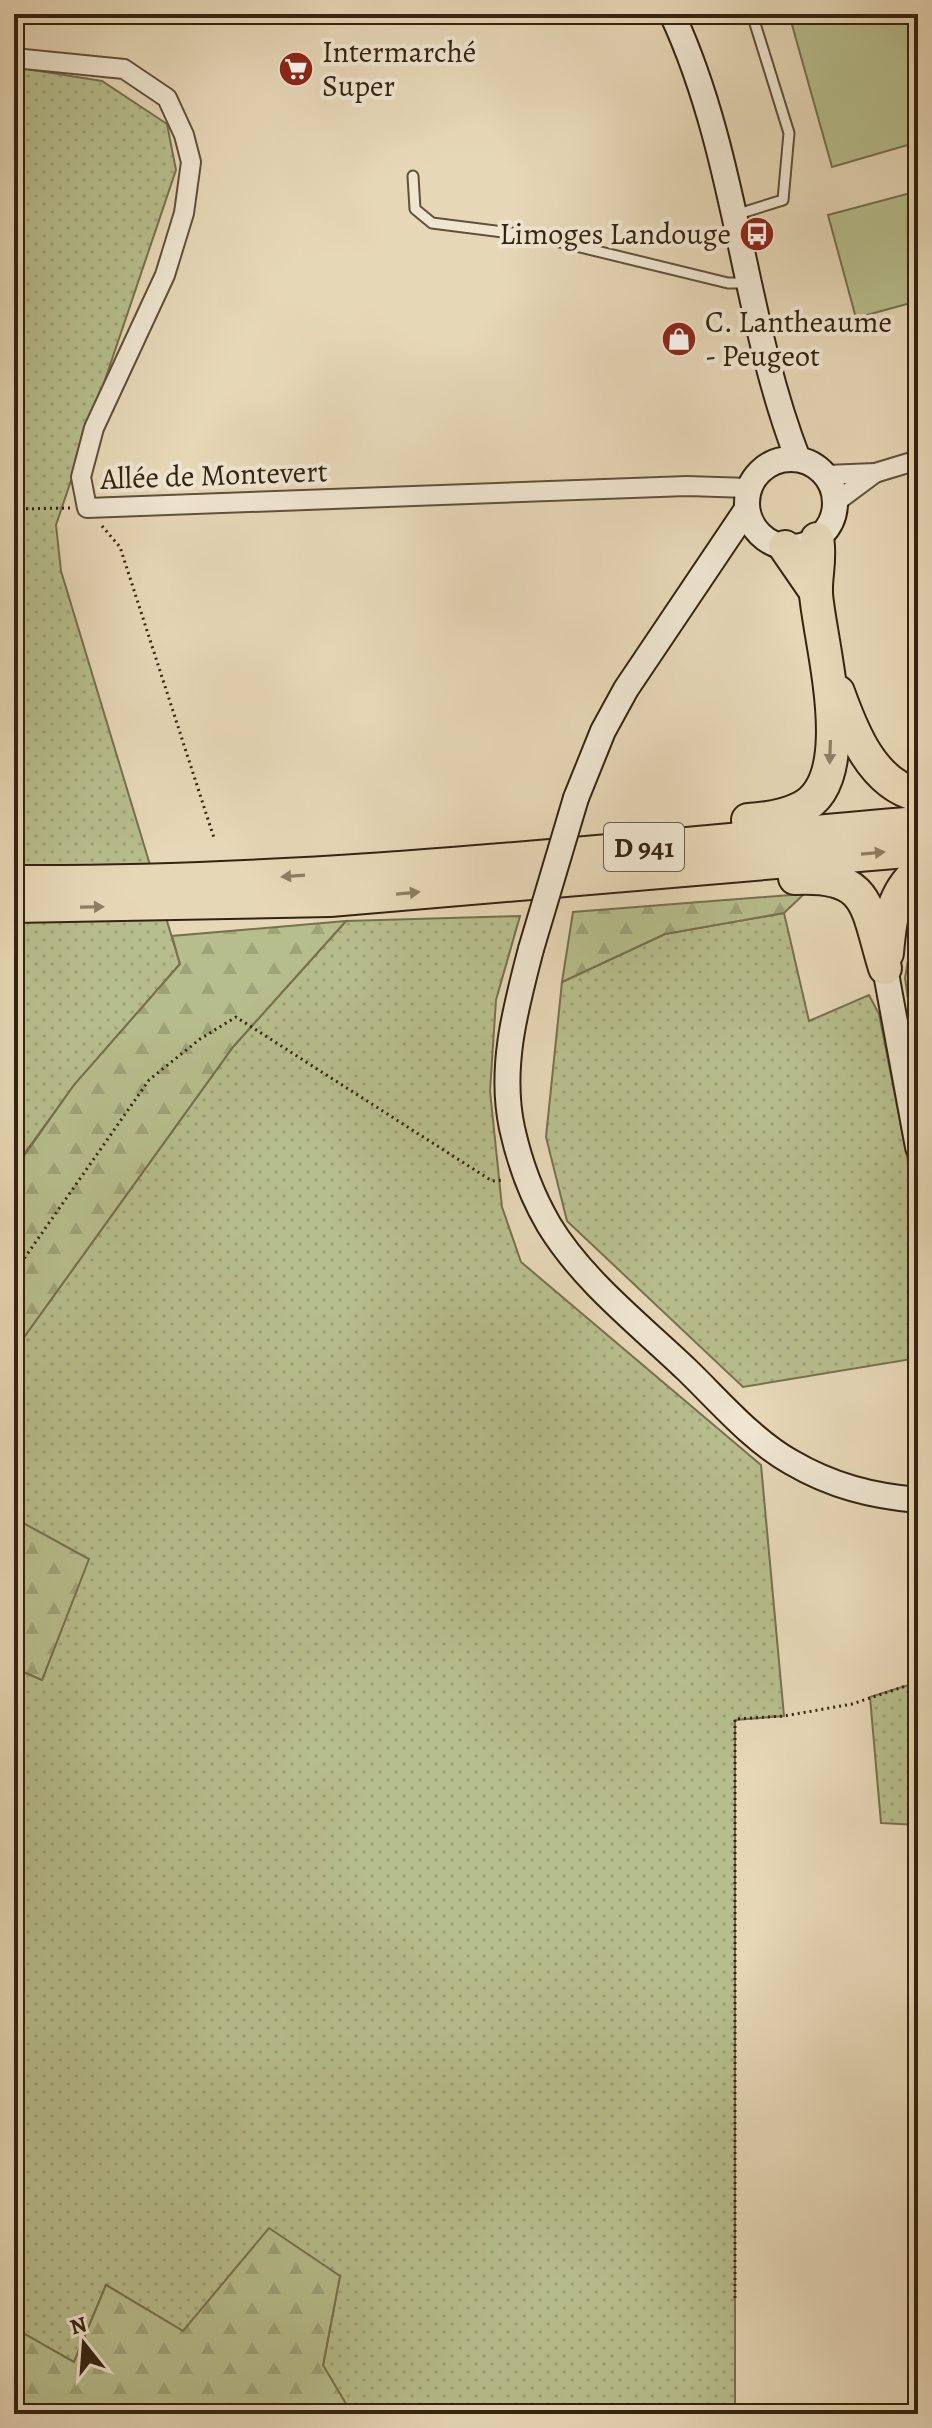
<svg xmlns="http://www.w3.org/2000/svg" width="932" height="2428" font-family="Alegreya,serif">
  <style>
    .grass { fill: url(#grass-dots); stroke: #76714e; stroke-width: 2 }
    .forest { fill: url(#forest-firs); stroke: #76714e; stroke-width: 2 }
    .garden { fill: #b7be8d; stroke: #76714e; stroke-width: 2 }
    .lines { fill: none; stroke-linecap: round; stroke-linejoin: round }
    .lane-casing { stroke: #605139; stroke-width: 13 }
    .street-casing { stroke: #605139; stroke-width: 22 }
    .secondary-casing { stroke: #34240f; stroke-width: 28 }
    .highway-casing { stroke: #34240f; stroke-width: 36 }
    .path { stroke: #34240f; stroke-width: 3; stroke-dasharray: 2 4; stroke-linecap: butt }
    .lane { stroke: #efe5d0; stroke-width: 9 }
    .street { stroke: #efe5d0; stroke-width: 18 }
    .secondary { stroke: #efe5d0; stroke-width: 24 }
    .highway { stroke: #e6d7b7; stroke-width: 32 }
    .secondary-bridge-casing { stroke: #34240f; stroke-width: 28; stroke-linecap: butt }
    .secondary-bridge { stroke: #efe5d0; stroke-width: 24 }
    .oneway { fill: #8d7e63 }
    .labels { text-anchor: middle; stroke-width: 8; stroke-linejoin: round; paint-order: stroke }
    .shield { fill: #efe5d0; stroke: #6c5e49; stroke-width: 2 }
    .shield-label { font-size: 28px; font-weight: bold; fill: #34240f }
    .poi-label { font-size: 30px; fill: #34240f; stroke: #efe5d0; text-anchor: start }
    .street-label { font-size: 30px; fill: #34240f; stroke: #efe5d0 }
  </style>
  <defs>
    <pattern id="grass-dots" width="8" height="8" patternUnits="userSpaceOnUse" patternTransform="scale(2)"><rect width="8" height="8" fill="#b7be8d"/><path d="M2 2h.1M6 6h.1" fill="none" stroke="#9ea378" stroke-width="1.8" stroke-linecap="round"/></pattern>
    <pattern id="forest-firs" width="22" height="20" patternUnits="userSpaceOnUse" patternTransform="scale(2)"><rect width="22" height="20" fill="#b7be8d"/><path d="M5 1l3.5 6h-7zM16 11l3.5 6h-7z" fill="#9ea378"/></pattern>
  </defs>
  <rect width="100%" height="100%" fill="#e6d7b7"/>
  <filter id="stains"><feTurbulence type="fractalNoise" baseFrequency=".0025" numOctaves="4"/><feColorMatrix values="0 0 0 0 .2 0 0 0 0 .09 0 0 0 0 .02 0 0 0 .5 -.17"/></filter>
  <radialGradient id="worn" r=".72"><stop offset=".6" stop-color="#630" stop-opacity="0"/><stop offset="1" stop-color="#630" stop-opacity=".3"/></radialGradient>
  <!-- grass -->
  <g class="grass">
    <path d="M14,67l88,14 65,43 9,46 -120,355 5,46 119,393 -106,121 -60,83z"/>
    <path d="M918,901v168l-13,-91z"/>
    <path d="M784,913l25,108 60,-26 10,19 39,199v145l-175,29 -176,-166 -21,-84 16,-155 103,-48z"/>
    <path d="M520,916l-24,84 -6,91 12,116 19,55 240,203 23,251 -49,4v694h-383l-29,-48 17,-90 -157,55 -77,-46 -32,77 -60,-34v-660l28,12 46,-120 -74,-42v-167l219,-304 113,-126z"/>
    <path d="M918,1682v143l-37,-2 -11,-126z"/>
  </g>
  <!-- forest -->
  <g class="forest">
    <path d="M804,894l-20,19 -119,21 -103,48 11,-70z"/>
    <path d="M346,921l-113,126 -219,304v-181l60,-85 106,-121 -8,-28z"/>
    <path d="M14,1518l75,41 -47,121 -28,-12z"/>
    <path d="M269,2228l71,48 -17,89 29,49h-338v-86l60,34 32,-77 77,46z"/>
  </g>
  <!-- garden -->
  <g class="garden">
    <path d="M789,14h129v128l-86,25z"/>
    <path d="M918,191v110l-62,17 -28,-103z"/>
  </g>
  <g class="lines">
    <!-- lane casing -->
    <g class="lane-casing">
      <g id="lane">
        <path d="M413,176l2,33 17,14 103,13 193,47h19"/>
        <path d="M735,215l48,-15 6,-67 -37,-119"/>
      </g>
    </g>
    <!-- street casing -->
    <g class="street-casing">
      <g id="street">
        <path d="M14,58l110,11 43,29 17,37 7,27 -7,51 -19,62 -71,153 -13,49 6,31 600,-22 62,2"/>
        <path d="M826,475l49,-2 43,-13"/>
        <path d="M836,502l39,-29"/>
      </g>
    </g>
    <!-- secondary casing -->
    <g class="secondary-casing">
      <g id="secondary">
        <path d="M672,14c66,142 70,301 126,445"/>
        <circle cx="791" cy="503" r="44"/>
        <path d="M576,798l27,-67 23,-42 121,-180"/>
        <path d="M531,949c-15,58 -32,118 -19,179 7,32 20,68 37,97 34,56 91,100 138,145 32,31 65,70 104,92 41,24 81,34 127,38"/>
        <path d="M885,968l33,179"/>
      </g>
    </g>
    <!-- highway casing -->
    <g class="highway-casing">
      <g id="highway">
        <path d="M785,547l31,45"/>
        <path d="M838,692c14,39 34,92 80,103"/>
        <path d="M748,820c18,-1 37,-4 53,-12 59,-28 19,-164 15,-214 -1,-18 5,-36 1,-55"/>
        <path d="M795,878c76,-4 71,29 90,90"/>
        <path d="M14,882c302,2 603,-33 904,-59"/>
        <path d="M14,906l316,-6 588,-50"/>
        <path d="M887,953c3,-34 5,-58 31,-82"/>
      </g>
    </g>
    <!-- path -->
    <g class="path">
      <path d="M14,509l56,-1"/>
      <path d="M102,526l18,21 94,291"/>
      <path d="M14,1273l135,-193 51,-41 36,-22 256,164 12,-1"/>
      <path d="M735,2298v-579l49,-3 68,-12 66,-22"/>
    </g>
    <!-- lane -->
    <use href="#lane" class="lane"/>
    <!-- street -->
    <use href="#street" class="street"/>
    <!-- secondary -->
    <use href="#secondary" class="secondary"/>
    <!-- highway -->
    <use href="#highway" class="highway"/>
    <!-- secondary-bridge casing -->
    <g class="secondary-bridge-casing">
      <path id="secondary-bridge" d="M531,949l45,-151"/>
    </g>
    <!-- secondary-bridge -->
    <use href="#secondary-bridge" class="secondary-bridge"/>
  </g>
  <!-- one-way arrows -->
  <defs><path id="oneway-solid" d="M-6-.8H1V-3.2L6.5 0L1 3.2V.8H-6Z" transform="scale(2)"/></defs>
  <g class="oneway">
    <use href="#oneway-solid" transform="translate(830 752) rotate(92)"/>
    <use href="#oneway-solid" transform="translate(873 853) rotate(-5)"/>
    <use href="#oneway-solid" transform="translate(293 876) rotate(176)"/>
    <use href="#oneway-solid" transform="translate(408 893) rotate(-5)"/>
    <use href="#oneway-solid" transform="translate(92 907) rotate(-1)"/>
  </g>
  <!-- icons -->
  <defs>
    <g id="supermarket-disc" transform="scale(1.8)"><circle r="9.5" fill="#8f2418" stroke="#efe5d0"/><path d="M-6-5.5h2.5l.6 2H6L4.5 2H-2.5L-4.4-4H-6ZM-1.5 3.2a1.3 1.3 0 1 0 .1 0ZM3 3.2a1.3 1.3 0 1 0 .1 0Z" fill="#fff"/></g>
    <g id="bus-disc" transform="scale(1.8)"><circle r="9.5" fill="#8f2418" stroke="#efe5d0"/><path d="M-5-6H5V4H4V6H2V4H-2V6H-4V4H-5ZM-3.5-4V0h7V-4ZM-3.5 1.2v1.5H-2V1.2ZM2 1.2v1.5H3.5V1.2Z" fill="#fff"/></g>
    <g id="shop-disc" transform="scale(1.8)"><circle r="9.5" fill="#8f2418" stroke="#efe5d0"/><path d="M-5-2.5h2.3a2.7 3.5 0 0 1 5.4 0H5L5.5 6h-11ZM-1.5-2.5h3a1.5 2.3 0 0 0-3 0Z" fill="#fff"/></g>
  </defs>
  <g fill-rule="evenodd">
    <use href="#supermarket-disc" x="296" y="69"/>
    <use href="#bus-disc" x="757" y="234"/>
    <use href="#shop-disc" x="679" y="339"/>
  </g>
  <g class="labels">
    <!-- shield labels -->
    <rect class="shield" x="604" y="823" width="80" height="48" rx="6"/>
    <g class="shield-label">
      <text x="644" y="857">D 941</text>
    </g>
    <!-- poi labels -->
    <g class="poi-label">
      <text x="322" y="62">Intermarché<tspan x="322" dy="34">Super</tspan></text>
      <text x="731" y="244" text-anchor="end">Limoges Landouge</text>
      <text x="705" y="332">C. Lantheaume<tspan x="705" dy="34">- Peugeot</tspan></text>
    </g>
    <!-- street labels -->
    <g class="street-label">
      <text transform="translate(214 475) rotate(-2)" y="10">Allée de Montevert</text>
    </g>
  </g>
  <!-- margin -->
  <rect width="932" height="2428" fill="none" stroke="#e6d7b7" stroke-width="48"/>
  <rect x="16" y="16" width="900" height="2396" fill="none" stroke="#34240f" stroke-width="4"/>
  <rect x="24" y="24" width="884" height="2380" fill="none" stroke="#34240f" stroke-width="2"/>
  <!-- north arrow -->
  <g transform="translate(84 2344) rotate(343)" stroke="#efe5d0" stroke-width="6" paint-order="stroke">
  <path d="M0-6L14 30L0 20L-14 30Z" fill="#34240f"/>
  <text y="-12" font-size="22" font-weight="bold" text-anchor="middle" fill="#34240f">N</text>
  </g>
  <rect width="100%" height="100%" filter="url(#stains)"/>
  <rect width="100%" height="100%" fill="url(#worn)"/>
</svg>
